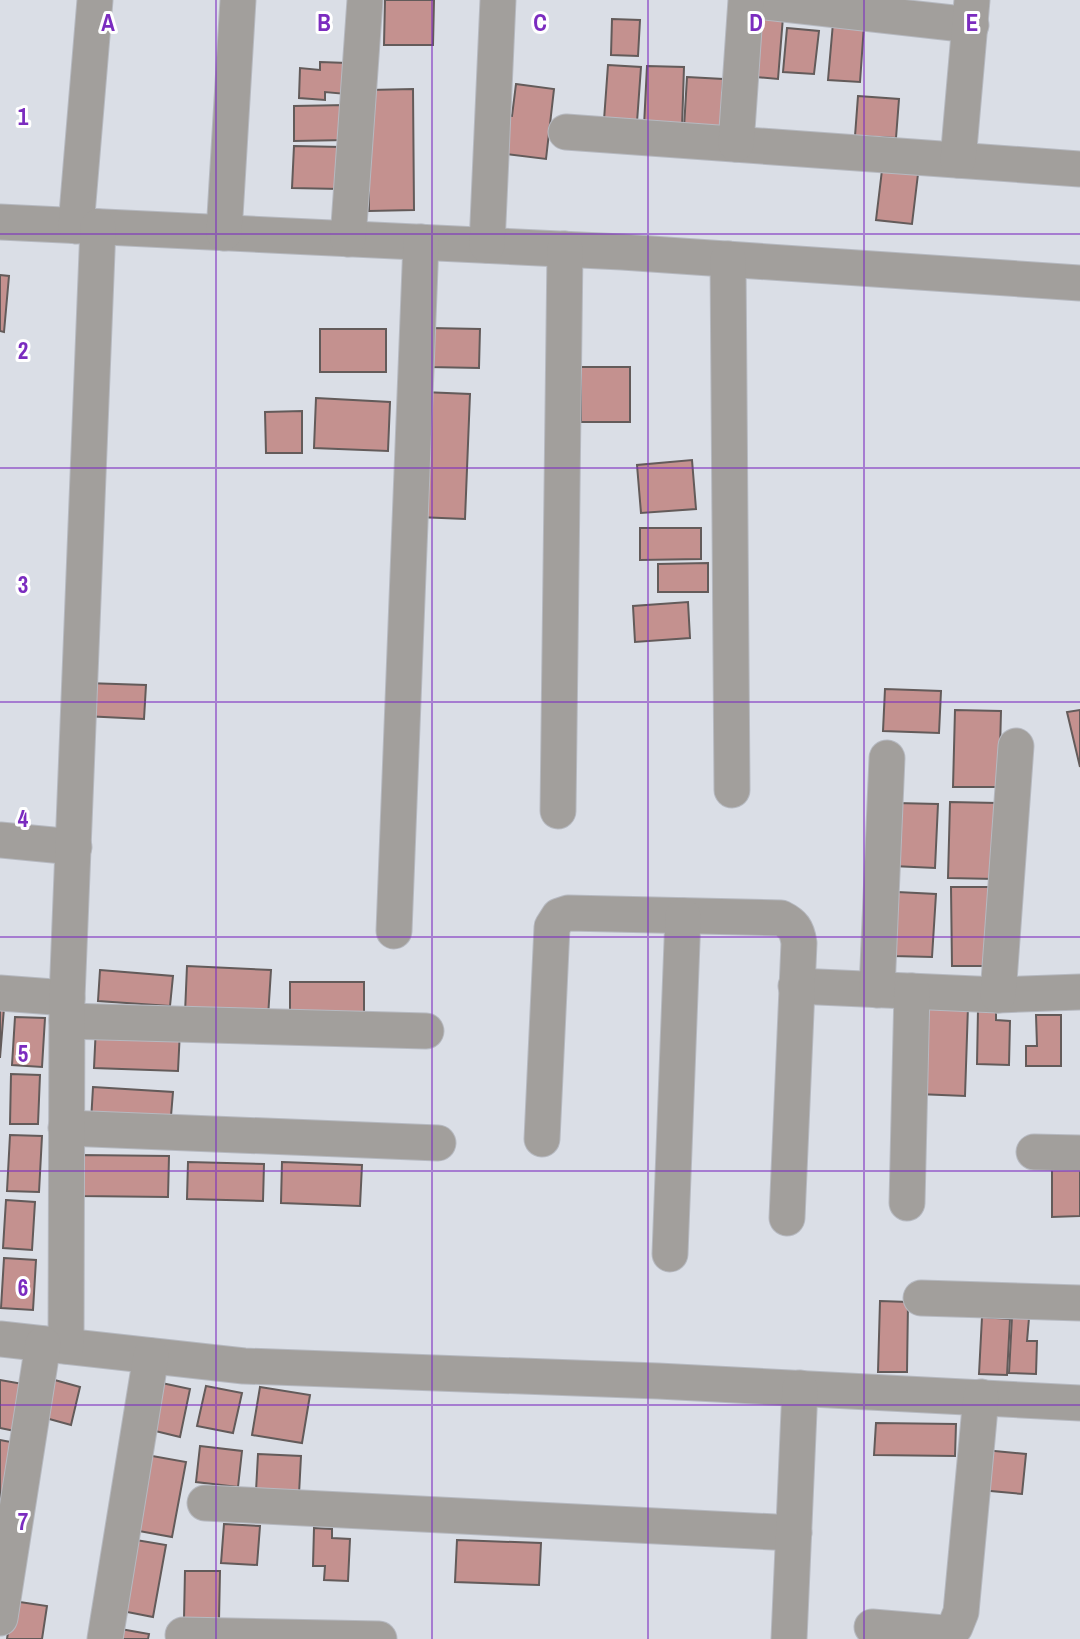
<svg xmlns="http://www.w3.org/2000/svg" width="1080" height="1639" font-family="'Archivo Narrow',sans-serif">
  <style>
    .building { fill: #c4918f; stroke: #635b5a; stroke-width: 2 }
    .lines { fill: none; stroke-linecap: round; stroke-linejoin: round }
    .minor-casing { stroke: #b6b9c0; stroke-width: 37 }
    .minor { stroke: #a29f9c; stroke-width: 35 }
    .grid { fill: none; stroke: #7b2cbf; stroke-width: 2; stroke-opacity: 0.55 }
    .grid-label { font-size: 23px; text-anchor: middle; font-weight: bold; fill: #7b2cbf; stroke: #fff; stroke-width: 6; stroke-linejoin: round; paint-order: stroke }
  </style>
  <rect width="100%" height="100%" fill="#dadee6"/>
  <!-- building -->
  <g class="building">
    <path d="M385,0h49l-1,45h-49z"/>
    <path d="M749,14l34,3 -5,62 -33,-3z"/>
    <path d="M612,19l28,1 -2,36 -27,-1z"/>
    <path d="M833,23l31,2 -4,57 -32,-2z"/>
    <path d="M787,28l32,3 -5,43 -31,-2z"/>
    <path d="M320,62l27,1 -1,31 -21,-2v8l-26,-2 1,-30 20,2z"/>
    <path d="M608,65l33,2 -4,55 -33,-2z"/>
    <path d="M647,66l37,1 -2,61 -38,-2z"/>
    <path d="M687,77l36,2 -2,51 -37,-2z"/>
    <path d="M516,84l38,5 -8,70 -48,-6 5,-38 9,1z"/>
    <path d="M413,89l1,121 -45,1v-121z"/>
    <path d="M858,96l41,3 -3,39 -41,-2z"/>
    <path d="M346,105v35l-52,1v-35z"/>
    <path d="M294,146l47,1 -1,42 -48,-1z"/>
    <path d="M882,170l36,4 -6,50 -36,-4z"/>
    <path d="M0,275l9,1 -5,56 -4,-1z"/>
    <path d="M430,328l50,1 -1,39 -50,-1z"/>
    <rect x="320" y="329" width="66" height="43"/>
    <rect x="581" y="367" width="49" height="55"/>
    <path d="M423,392l47,2 -5,125 -47,-2z"/>
    <path d="M316,398l74,4 -2,49 -74,-3z"/>
    <path d="M302,411v42h-36l-1,-41z"/>
    <path d="M692,460l4,49 -55,4 -4,-48z"/>
    <path d="M640,528h61v31l-61,1z"/>
    <path d="M708,563v29h-50v-28z"/>
    <path d="M688,602l2,36 -55,4 -2,-36z"/>
    <path d="M86,683l60,2 -2,34 -60,-3z"/>
    <path d="M885,689l56,2 -2,42 -56,-2z"/>
    <path d="M955,710l46,1 -2,76h-46z"/>
    <path d="M1080,710v57l-13,-55z"/>
    <path d="M950,802l47,1 -2,76 -47,-1z"/>
    <path d="M896,803l42,1 -3,64 -42,-2z"/>
    <path d="M951,887h45l1,79h-45z"/>
    <path d="M897,892l39,2 -4,63 -39,-1z"/>
    <path d="M187,966l84,4 -3,47 -83,-4z"/>
    <path d="M100,970l73,6 -3,30 -72,-5z"/>
    <rect x="290" y="982" width="74" height="36"/>
    <path d="M920,1005l48,1 -3,90 -47,-2z"/>
    <path d="M0,1008h4l-4,50z"/>
    <path d="M978,1009h18v11l14,1 -1,44 -32,-1z"/>
    <path d="M1036,1015h25v51h-35v-20h11z"/>
    <path d="M15,1017l30,1 -3,49 -30,-2z"/>
    <path d="M96,1026l84,4 -2,41 -84,-3z"/>
    <path d="M11,1074l29,1 -2,49h-28z"/>
    <path d="M93,1087l80,5 -3,36 -79,-6z"/>
    <path d="M10,1135l32,1 -3,56 -32,-1z"/>
    <path d="M80,1155l89,1 -1,41 -89,-1z"/>
    <path d="M188,1162l76,2 -1,37 -76,-2z"/>
    <path d="M282,1162l80,3 -2,41 -79,-3z"/>
    <path d="M1080,1165v51l-28,1v-51z"/>
    <path d="M6,1200l29,2 -3,48 -29,-2z"/>
    <path d="M4,1258l32,2 -3,50 -32,-2z"/>
    <path d="M880,1301l28,1 -1,70h-29z"/>
    <path d="M982,1317l28,2 -3,56 -28,-1z"/>
    <path d="M1012,1317l17,1 -2,23h10l-1,33 -27,-1z"/>
    <path d="M51,1379l29,8 -9,38 -29,-8z"/>
    <path d="M0,1380l23,4 -8,47 -15,-3z"/>
    <path d="M157,1382l33,7 -10,48 -33,-8z"/>
    <path d="M206,1386l36,7 -9,40 -36,-7z"/>
    <path d="M260,1387l50,8 -8,48 -50,-8z"/>
    <path d="M876,1423l80,1 -1,32 -81,-1z"/>
    <path d="M0,1440l16,3 -16,70z"/>
    <path d="M200,1446l42,5 -4,36 -42,-5z"/>
    <path d="M984,1450l42,4 -4,40 -42,-4z"/>
    <path d="M141,1454l45,8 -14,75 -44,-8z"/>
    <path d="M258,1454l43,2 -2,38 -43,-3z"/>
    <path d="M224,1524l36,2 -3,39 -36,-2z"/>
    <path d="M314,1528l18,1v9l18,1 -2,42 -24,-1 1,-14h-12z"/>
    <path d="M130,1539l36,6 -13,72 -36,-7z"/>
    <path d="M457,1540l84,3 -2,42 -84,-3z"/>
    <path d="M185,1571h35l-1,49 -35,-1z"/>
    <path d="M13,1601l34,5 -5,33h-35z"/>
    <path d="M115,1628l34,6 -1,5h-35z"/>
  </g>
  <g class="lines">
    <!-- minor casing -->
    <g class="minor-casing">
      <g id="minor">
        <path d="M748,0l223,25"/>
        <path d="M566,132l514,37"/>
        <path d="M736,144l10,-144"/>
        <path d="M958,160l14,-160"/>
        <path d="M0,222l622,30 458,31"/>
        <path d="M76,226l19,-226"/>
        <path d="M224,233l14,-233"/>
        <path d="M348,239l17,-239"/>
        <path d="M487,245l11,-245"/>
        <path d="M728,259l4,531"/>
        <path d="M558,811l7,-562"/>
        <path d="M0,840l74,7"/>
        <path d="M394,931l27,-689"/>
        <path d="M796,986l202,9 82,-3"/>
        <path d="M877,990l10,-232"/>
        <path d="M0,993l67,5"/>
        <path d="M998,995l18,-249"/>
        <path d="M67,1021l359,10"/>
        <path d="M66,1128l372,15"/>
        <path d="M542,1139l10,-212 7,-11 9,-3 213,5c12,6 16,11 18,25l-12,275"/>
        <path d="M1034,1152l46,1"/>
        <path d="M907,1203l5,-212"/>
        <path d="M670,1254l13,-338"/>
        <path d="M921,1298l159,5"/>
        <path d="M0,1339l244,27 414,15 422,22"/>
        <path d="M66,1346l1,-348 31,-771"/>
        <path d="M205,1503l589,30"/>
        <path d="M0,1618l43,-274"/>
        <path d="M872,1627l72,6 11,-6 6,-15 20,-215"/>
        <path d="M183,1635l196,4"/>
        <path d="M105,1639l46,-283"/>
        <path d="M789,1639l11,-251"/>
      </g>
    </g>
    <!-- minor -->
    <use href="#minor" class="minor"/>
  </g>
  <!-- grid -->
  <path class="grid" d="M216,0v1639M432,0v1639M648,0v1639M864,0v1639M0,234h1080M0,468h1080M0,702h1080M0,937h1080M0,1171h1080M0,1405h1080"/>
  <g class="grid-label">
    <text x="108" y="31">A</text>
    <text x="324" y="31">B</text>
    <text x="540" y="31">C</text>
    <text x="756" y="31">D</text>
    <text x="972" y="31">E</text>
    <text x="23" y="125">1</text>
    <text x="23" y="359">2</text>
    <text x="23" y="593">3</text>
    <text x="23" y="827">4</text>
    <text x="23" y="1062">5</text>
    <text x="23" y="1296">6</text>
    <text x="23" y="1530">7</text>
  </g>
</svg>
